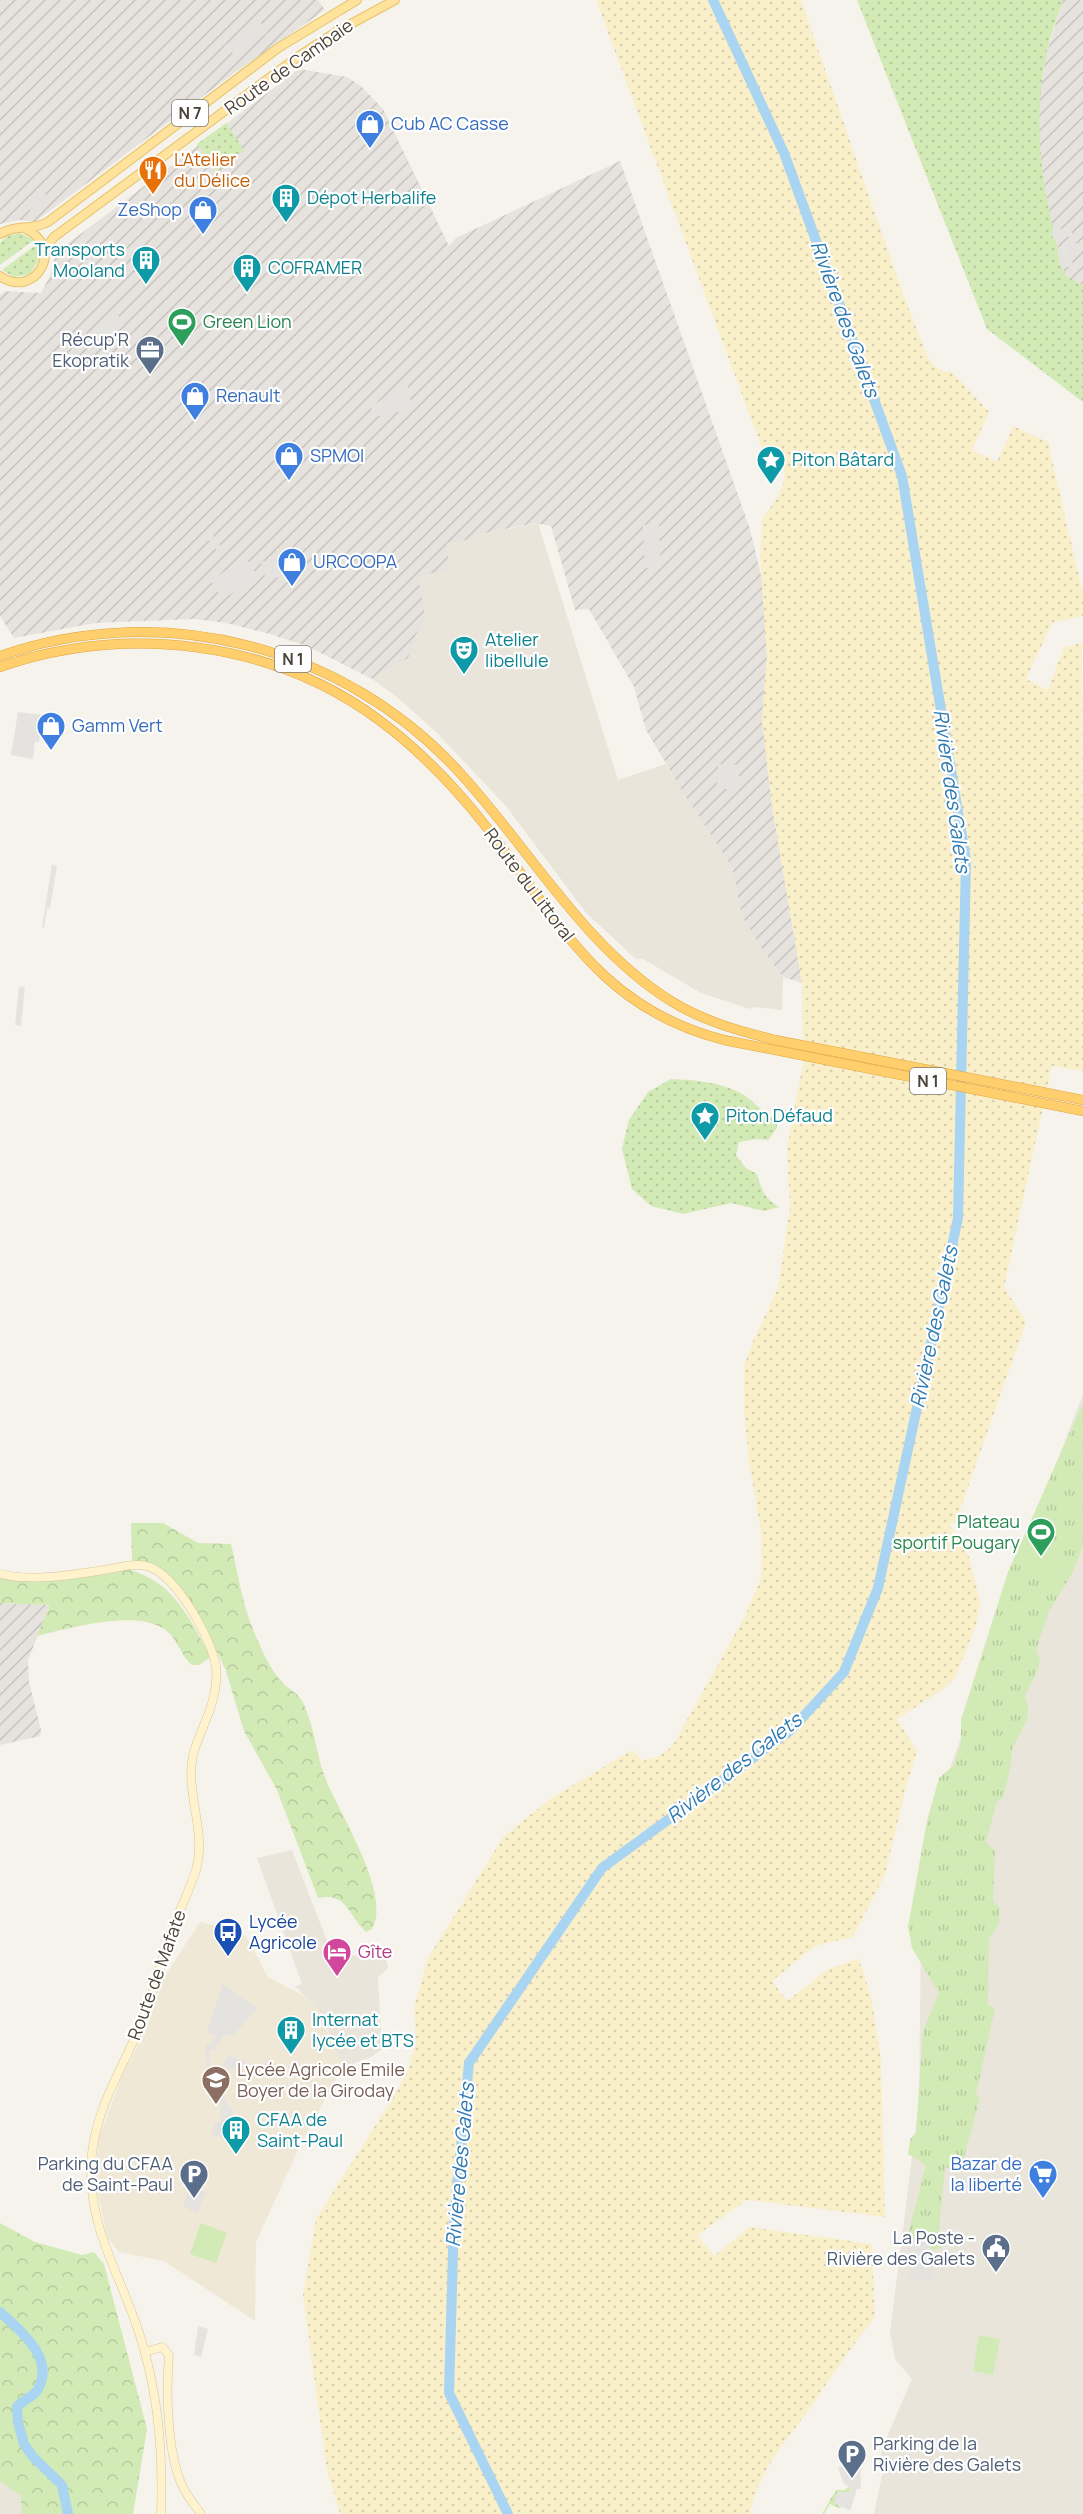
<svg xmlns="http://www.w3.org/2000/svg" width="1083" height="2514" font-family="Manrope,sans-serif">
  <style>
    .residential { fill: #eae5da }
    .industrial { fill: url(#industrial-furrows) }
    .education { fill: #efe8d6 }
    .grass { fill: url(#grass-dots) }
    .forest { fill: url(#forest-crowns) }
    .sand { fill: url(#sand-dots) }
    .park { fill: url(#park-tufts) }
    .pitch { fill: #d2eab5 }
    .parking { fill: #e5e3e0 }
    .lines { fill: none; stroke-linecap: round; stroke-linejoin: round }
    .river { stroke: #a9d4f2; stroke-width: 10 }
    .secondary-casing { stroke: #d6c79b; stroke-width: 9 }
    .primary-casing { stroke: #e6c16a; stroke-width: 10 }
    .highway-casing { stroke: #e0a43c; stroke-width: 10 }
    .secondary { stroke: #fff3cd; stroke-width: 8 }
    .primary { stroke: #ffe39c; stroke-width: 8 }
    .highway { stroke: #ffcf6e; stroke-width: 9 }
    .labels { text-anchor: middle; stroke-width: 4.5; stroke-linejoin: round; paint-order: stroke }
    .shield { fill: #fff; stroke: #817c74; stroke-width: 1.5 }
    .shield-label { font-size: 16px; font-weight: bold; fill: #4b4439 }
    .street-label { font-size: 18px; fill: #4b4439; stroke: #fff }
    .shop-label { font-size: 18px; fill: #366cbe; stroke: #fff; text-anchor: start }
    .food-label { font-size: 18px; fill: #c56008; stroke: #fff; text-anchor: start }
    .culture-label { font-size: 18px; fill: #0d838f; stroke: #fff; text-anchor: start }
    .leisure-label { font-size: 18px; fill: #27864d; stroke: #fff; text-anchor: start }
    .service-label { font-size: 18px; fill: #4e5e75; stroke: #fff; text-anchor: end }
    .transit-label { font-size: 18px; fill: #164399; stroke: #fff; text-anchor: start }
    .hotel-label { font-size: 18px; fill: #b23c85; stroke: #fff; text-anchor: start }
    .education-label { font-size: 18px; fill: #785e54; stroke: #fff; text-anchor: start }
    .water-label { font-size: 20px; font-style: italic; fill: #2e7ab2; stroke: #fff }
  </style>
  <defs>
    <pattern id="industrial-furrows" width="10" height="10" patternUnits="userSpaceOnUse" patternTransform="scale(1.5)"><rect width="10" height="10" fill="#e6e2dd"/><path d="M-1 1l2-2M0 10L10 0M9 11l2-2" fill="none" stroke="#c7c3be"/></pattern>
    <pattern id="grass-dots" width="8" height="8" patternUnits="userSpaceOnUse" patternTransform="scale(1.5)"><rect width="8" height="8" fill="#d2eab5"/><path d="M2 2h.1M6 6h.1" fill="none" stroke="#b6ca9c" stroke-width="1.8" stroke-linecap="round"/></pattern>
    <pattern id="forest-crowns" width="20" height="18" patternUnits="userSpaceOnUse" patternTransform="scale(1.5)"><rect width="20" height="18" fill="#d2eab5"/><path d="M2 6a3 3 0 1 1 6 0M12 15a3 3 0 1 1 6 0" fill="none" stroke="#b6ca9c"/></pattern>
    <pattern id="sand-dots" width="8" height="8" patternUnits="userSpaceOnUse" patternTransform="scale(1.5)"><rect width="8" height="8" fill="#f9efc9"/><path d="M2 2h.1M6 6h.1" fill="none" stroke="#d7cead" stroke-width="1.8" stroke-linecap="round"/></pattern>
    <pattern id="park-tufts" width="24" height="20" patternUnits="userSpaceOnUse" patternTransform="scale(1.5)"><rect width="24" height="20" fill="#d2eab5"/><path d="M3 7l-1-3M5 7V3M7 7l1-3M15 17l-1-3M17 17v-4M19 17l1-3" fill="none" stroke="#b6ca9c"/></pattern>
  </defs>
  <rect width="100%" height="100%" fill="#f6f3ec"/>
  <!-- residential -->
  <g class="residential">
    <path d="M538,523l80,257 48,-16 66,103 10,49 22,36 19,25 -1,33 -28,-3 -4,2 -49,-16 -58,-34h-7l-49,-45 -81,-108 -69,-73 -40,-36 -25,-18 36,-21 7,-21 11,-17 -9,-44 29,-32 28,-6v-3z"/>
    <path d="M1083,1394v1120h-209l9,-43 -3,-13 3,-12 29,-67 -17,-20 -5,-27 29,-230 3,-253 99,-284 6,-26z"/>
    <path d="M292,1850l40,104 54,4 2,10 -10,9 4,72 -11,8 -29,11 -20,-53 -27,-29 7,-2 -45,-126z"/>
    <path d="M0,2476l31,21v17h-31z"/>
  </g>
  <!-- industrial -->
  <g class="industrial">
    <path d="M0,0h318l7,10 -99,69 -191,143 -15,-2 -20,4z"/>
    <path d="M1063,0h20v286l-18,-11 -17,-67 -7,-39 -3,-36v-27l8,-51z"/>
    <path d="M299,69l48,8 14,9 22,23 66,137 7,-8 164,-77 130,368 12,51 5,77 -5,62 10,87 30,177 -19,-6 -19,-25 -22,-36 -10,-49 -47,-72 -39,-65 -12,-43 -45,-78 -14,1 -24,-84 -16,-3 -60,12v3l-29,6 4,24 -32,9 8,43 -11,16 1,5 -8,17 -36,21 -65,-33 -37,-12 -44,-11 -32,-4 -99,4 -81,15 -14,-22v-321l5,-4 36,2 9,-17 5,-20 3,-5z"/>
    <path d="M0,1603l50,2 -22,55 1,22 12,48 -1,6 -40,9z"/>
  </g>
  <!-- education -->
  <path class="education" d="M200,1922l40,9 8,9 20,37 34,18 17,15 23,58 -44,82 -42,92 -1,79 -91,-60 -45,-9 -12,-15 -12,-57 4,-43 24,-63 22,-42 20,-56z"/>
  <!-- grass -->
  <g class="grass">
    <path d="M857,0h206c-6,19 -14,38 -17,57 -16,78 -1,143 19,218l18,11v116l-96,-73z"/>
    <path d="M226,123l18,27 -27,21 -20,-27z"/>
    <path d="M20,233l14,7 -34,25v-22l7,-7z"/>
    <path d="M37,244l2,16 -9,14 -16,3 -12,-7z"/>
    <path d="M671,1079c23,1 51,3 71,15 13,7 20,21 35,24v10l-9,12 -12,-1 -17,3 -3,13 10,13 11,6c4,15 8,25 22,33l-15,4 -33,-8 -48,11 -32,-8 -19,-17 -10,-40 7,-29 19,-28z"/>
    <path d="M849,2486l2,4 -17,13 7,4 -1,2 -10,-5 -6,10h-2l14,-24h9z"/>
  </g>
  <!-- forest -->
  <g class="forest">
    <path d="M131,1523h32l35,20 33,1c7,29 11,60 23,88 7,16 15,35 26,48 5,7 15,11 20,18 11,14 17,56 23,74 12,36 70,121 49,157l-6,3c-18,-17 -19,-40 -48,-34l-41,-108 -33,-59 -18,-60 -15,-32 -38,-51 -22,-20 -19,-8z"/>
    <path d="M127,1569c47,12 62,49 84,88l-12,8h-7c-12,-10 -14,-27 -28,-36 -28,-20 -95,-1 -127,7l13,-31 -50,-2v-27l5,2z"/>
    <path d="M0,2223l35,19 47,13 12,-3 10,12 43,165 -14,85h-111l-1,-18 -21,-15z"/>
  </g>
  <!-- sand -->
  <path class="sand" d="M596,0h205l101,291 24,62 6,11 11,8h9l37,40 -17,38 25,12 16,-36 35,16 35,152v22l-31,7 -26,56 22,11 16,-43 18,-4 1,263 -2,5 2,2v158l-31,-5 -48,221 22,35 -70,199 -7,4 20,32 11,44 -4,24 -21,53 -13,12 -45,29 20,32 -12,40 -20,84 -32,62 -38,9 -43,35 15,20 43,-33 29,-9 12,37 10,64 4,157 -138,-17 -50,35 17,21 36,-29 122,17 3,74c-23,27 -42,56 -62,86 -27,38 -53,63 -63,110h-410l-13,-43 -24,-176 13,-76 75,-118 17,-31 8,-27 -2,-36 14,-49 76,-122 46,-37 82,-49 11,11 15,-5 14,-9 73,-131 16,-38v-47l-12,-69 -5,-51v-45l10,-27 24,-51 12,-81 -3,-59 16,-84 -1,-81 -30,-177 -10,-87 5,-62 -7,-101 2,-38c14,-16 33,-42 16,-62l-14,-2z"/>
  <!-- park -->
  <path class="park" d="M1083,1403v143l-10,26 -24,39 -13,39 4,11 -2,8 -13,27 3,12 -1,12 -15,29 -1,15 -8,34 -6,3 -11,41 9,9 -2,50 7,7 -1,15 -10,16 -1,66 7,3 -19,86 4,3 -18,68 -17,3 -7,71 12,5 -18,7 -7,-12h-18l19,-74 -18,-11 2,-14 6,-8 7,-101 16,-38 -27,-45 -4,-21 19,-106 12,-43 15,-13 7,-23v-22l47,-148z"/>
  <!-- pitch -->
  <g class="pitch">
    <path d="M1027,1539l35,12 -7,23 -36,-12z"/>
    <path d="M201,2223l26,10 -11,30 -26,-9z"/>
    <path d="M979,2335l21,4 -7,36 -20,-4z"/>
  </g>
  <!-- parking -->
  <g class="parking">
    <path d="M259,20l8,13 -31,23 -5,-5 -3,1 -4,-6z"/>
    <path d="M41,189l9,11 -17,13 -9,-11z"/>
    <path d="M1071,227l2,9 -20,3 -1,-8z"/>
    <path d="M1083,242v5l-13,3 3,16 -12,2 -4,-17 6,-5z"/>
    <path d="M117,314l8,10 -27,20 -8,-10z"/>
    <path d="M407,381l5,28 -38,8 -3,-10z"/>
    <path d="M659,524l1,44h-15l-2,-43z"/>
    <path d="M211,533l15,19 -5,4 -15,-19z"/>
    <path d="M302,552l6,19 -42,9 -5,-18z"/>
    <path d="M242,558h4l10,15 -1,6 -32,20 -12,-18z"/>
    <path d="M18,712l25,3 -4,27h-4l-2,17 -22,-4z"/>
    <path d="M718,764l21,1v24h-22z"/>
    <path d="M52,864l5,2 -7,42h-3l-3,20 -2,-1z"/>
    <path d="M19,986l6,1 -4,39 -6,-1z"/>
    <path d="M223,1984l34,24 -24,28 -8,-2 -10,15 -6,2 1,12 16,40 7,9 -1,6 1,1 -7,20 -8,-3 -5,2 -1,-5 3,-10 6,-1 -1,-14 3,-3 -16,-34 -1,-16v-11h4l7,-8 -10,-4z"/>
    <path d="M228,2055l18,7 -3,7 -4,3 -16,-6z"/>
    <path d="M190,2186l16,6 -8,21 -15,-6z"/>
    <path d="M907,2239h18l7,12 2,28 -25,1z"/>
    <path d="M198,2326l10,3 -7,28 -7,-2z"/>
    <path d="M839,2447l21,8 1,34h-4l-7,22 -16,-8 3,-11h12l2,-2v-3l-7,-3 -6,-16 4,-2z"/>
  </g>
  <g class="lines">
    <!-- river -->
    <g class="river">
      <path d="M0,2312c21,19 55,46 38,77 -4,8 -14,10 -21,18l1,15 6,22 9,13 29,28 6,29"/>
      <path d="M508,2514l-59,-121 5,-175 15,-155 133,-195 189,-138 53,-58 34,-84 80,-370 8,-358 -64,-384 -118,-323 -71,-153"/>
    </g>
    <!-- secondary casing -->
    <g class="secondary-casing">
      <g id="secondary">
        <path d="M0,1574c32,8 72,1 104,-4 13,-2 33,-8 46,-3 28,11 60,70 66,99 1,9 0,20 -2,29 -4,21 -16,40 -21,60 -8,39 14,76 3,115 -7,22 -18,43 -26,65 -10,31 -18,64 -31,94 -18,41 -42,79 -47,124 -8,78 35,128 53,200 14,51 18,108 16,161"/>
        <path d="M145,2352l17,-5 7,8c-3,36 -2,94 12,128 5,12 13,21 20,31"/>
      </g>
    </g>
    <!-- primary casing -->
    <g class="primary-casing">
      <g id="primary">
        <path d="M0,234c15,-10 32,-3 48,-12l230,-174 79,-48"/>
        <path d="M44,250l10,-13 245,-181 37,-24 59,-32"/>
        <path d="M0,276c34,24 66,-27 26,-47"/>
      </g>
    </g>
    <!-- highway casing -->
    <g class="highway-casing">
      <g id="highway">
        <path d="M0,656c162,-57 345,-10 460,117 68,74 125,175 211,228 32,20 68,30 104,39l308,60"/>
        <path d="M0,667c126,-43 271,-27 379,53 42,31 77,68 109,109 72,93 111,179 236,211l359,71"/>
      </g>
    </g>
    <!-- secondary -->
    <use href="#secondary" class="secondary"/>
    <!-- primary -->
    <use href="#primary" class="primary"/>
    <!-- highway -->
    <use href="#highway" class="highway"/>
  </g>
  <!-- icons -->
  <defs>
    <g id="shop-pin" transform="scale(1.5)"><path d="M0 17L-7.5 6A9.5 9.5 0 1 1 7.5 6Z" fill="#3f7fe0" stroke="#fff"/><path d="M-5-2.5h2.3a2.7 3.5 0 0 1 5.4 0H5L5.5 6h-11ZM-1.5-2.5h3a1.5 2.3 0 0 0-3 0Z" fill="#fff"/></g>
    <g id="restaurant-pin" transform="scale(1.5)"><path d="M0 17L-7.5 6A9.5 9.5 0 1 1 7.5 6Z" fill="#e8710a" stroke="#fff"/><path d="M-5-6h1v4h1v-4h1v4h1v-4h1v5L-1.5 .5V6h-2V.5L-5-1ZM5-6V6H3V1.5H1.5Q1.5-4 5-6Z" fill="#fff"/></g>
    <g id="building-pin" transform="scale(1.5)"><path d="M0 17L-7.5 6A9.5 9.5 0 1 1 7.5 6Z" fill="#0f9aa8" stroke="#fff"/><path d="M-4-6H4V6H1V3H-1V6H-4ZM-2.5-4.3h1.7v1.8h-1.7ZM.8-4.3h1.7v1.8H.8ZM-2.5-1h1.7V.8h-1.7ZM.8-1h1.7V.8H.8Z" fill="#fff"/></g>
    <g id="stadium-pin" transform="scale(1.5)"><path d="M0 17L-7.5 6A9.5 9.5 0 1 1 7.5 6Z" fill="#2e9e5b" stroke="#fff"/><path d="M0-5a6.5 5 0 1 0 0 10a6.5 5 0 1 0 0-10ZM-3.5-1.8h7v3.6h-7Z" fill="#fff"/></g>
    <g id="office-pin" transform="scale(1.5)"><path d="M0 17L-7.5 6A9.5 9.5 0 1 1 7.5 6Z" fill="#5c6f8a" stroke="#fff"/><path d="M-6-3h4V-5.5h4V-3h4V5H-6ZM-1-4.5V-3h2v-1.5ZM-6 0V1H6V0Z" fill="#fff"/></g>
    <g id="sight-pin" transform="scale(1.5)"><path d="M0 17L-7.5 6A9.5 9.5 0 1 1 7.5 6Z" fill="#0f9aa8" stroke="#fff"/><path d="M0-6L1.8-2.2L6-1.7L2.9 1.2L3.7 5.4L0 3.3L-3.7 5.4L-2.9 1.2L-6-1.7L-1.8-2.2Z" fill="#fff"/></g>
    <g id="theatre-pin" transform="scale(1.5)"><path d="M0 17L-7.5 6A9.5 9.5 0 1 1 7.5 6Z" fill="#0f9aa8" stroke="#fff"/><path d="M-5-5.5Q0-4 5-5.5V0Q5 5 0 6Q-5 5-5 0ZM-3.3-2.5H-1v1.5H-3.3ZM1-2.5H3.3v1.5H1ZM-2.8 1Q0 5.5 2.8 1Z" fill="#fff"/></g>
    <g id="bus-pin" transform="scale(1.5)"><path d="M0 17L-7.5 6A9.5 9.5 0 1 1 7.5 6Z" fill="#1a4fb4" stroke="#fff"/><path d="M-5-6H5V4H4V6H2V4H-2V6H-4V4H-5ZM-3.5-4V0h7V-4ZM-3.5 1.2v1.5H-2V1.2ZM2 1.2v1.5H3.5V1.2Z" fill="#fff"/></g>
    <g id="hotel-pin" transform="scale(1.5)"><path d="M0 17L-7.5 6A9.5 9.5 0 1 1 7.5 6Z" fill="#d1479c" stroke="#fff"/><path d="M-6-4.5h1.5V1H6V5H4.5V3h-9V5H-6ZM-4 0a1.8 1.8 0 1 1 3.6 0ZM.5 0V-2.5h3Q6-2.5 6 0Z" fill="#fff"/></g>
    <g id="school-pin" transform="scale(1.5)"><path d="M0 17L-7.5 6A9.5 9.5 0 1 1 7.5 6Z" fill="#8d6e63" stroke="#fff"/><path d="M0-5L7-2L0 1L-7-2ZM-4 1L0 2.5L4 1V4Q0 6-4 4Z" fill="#fff"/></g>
    <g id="parking-pin" transform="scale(1.5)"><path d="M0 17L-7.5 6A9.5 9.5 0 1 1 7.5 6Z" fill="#5c6f8a" stroke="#fff"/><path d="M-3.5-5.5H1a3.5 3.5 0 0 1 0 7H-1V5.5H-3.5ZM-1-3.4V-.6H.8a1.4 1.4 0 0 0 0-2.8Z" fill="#fff"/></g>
    <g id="supermarket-pin" transform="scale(1.5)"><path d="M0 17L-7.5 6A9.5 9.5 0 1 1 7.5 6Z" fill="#3f7fe0" stroke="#fff"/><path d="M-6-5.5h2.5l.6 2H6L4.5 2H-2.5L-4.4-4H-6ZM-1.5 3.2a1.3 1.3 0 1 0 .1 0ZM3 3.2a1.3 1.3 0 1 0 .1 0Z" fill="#fff"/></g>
    <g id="civic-pin" transform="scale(1.5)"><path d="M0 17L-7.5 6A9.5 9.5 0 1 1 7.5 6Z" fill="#5c6f8a" stroke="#fff"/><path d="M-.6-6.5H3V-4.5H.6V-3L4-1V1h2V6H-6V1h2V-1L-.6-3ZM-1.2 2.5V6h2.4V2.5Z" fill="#fff"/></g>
  </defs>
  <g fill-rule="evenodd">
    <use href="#shop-pin" x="370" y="124"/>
    <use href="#restaurant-pin" x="153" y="170"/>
    <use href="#building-pin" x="286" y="198"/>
    <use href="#shop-pin" x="203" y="210"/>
    <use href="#building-pin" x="146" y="260"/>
    <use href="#building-pin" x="247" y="268"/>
    <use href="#stadium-pin" x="182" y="322"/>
    <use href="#office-pin" x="150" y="350"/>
    <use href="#shop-pin" x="195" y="396"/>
    <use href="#shop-pin" x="289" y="456"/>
    <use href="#sight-pin" x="771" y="460"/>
    <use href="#shop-pin" x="292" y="562"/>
    <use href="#theatre-pin" x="464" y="650"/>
    <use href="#shop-pin" x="51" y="726"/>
    <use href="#sight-pin" x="705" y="1116"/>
    <use href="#stadium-pin" x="1041" y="1532"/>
    <use href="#bus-pin" x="228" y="1932"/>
    <use href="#hotel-pin" x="337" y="1952"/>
    <use href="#building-pin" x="291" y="2030"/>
    <use href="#school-pin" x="216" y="2080"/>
    <use href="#building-pin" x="236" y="2130"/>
    <use href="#parking-pin" x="194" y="2174"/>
    <use href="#supermarket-pin" x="1043" y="2174"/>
    <use href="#civic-pin" x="996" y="2248"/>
    <use href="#parking-pin" x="852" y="2454"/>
  </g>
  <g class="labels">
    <!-- shield labels -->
    <g class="shield">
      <rect x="172" y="100" width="36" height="26" rx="4.5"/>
      <rect x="275" y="646" width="36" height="26" rx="4.5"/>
      <rect x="910" y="1068" width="36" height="26" rx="4.5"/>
    </g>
    <g class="shield-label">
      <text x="190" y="119">N 7</text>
      <text x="293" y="665">N 1</text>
      <text x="928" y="1087">N 1</text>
    </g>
    <!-- street labels -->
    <g class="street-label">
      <text transform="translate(289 67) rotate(-35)" y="6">Route de Cambaie</text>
      <text transform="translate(529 885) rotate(53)" y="6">Route du Littoral</text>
      <text transform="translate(157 1975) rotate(-70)" y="6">Route de Mafate</text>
    </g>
    <!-- shop labels -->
    <g class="shop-label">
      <text x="391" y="130">Cub AC Casse</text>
      <text x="182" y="216" text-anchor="end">ZeShop</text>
      <text x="216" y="402">Renault</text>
      <text x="310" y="462">SPMOI</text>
      <text x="313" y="568">URCOOPA</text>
      <text x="72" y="732">Gamm Vert</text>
      <text x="1022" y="2170" text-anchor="end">Bazar de<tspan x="1022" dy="21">la liberté</tspan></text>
    </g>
    <!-- food labels -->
    <g class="food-label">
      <text x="174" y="166">L'Atelier<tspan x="174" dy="21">du Délice</tspan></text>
    </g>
    <!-- culture labels -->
    <g class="culture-label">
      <text x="307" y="204">Dépot Herbalife</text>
      <text x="125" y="256" text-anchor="end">Transports<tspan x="125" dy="21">Mooland</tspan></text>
      <text x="268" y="274">COFRAMER</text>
      <text x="792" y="466">Piton Bâtard</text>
      <text x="485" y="646">Atelier<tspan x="485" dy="21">libellule</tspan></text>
      <text x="726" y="1122">Piton Défaud</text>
      <text x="312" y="2026">Internat<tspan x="312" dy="21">lycée et BTS</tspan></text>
      <text x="257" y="2126">CFAA de<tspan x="257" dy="21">Saint-Paul</tspan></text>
    </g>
    <!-- leisure labels -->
    <g class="leisure-label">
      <text x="203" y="328">Green Lion</text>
      <text x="1020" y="1528" text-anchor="end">Plateau<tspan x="1020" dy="21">sportif Pougary</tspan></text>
    </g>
    <!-- service labels -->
    <g class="service-label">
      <text x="129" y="346">Récup'R<tspan x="129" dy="21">Ekopratik</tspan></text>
      <text x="173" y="2170">Parking du CFAA<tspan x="173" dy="21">de Saint-Paul</tspan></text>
      <text x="975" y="2244">La Poste -<tspan x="975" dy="21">Rivière des Galets</tspan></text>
      <text x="873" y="2450" text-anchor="start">Parking de la<tspan x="873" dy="21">Rivière des Galets</tspan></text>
    </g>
    <!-- transit labels -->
    <g class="transit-label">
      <text x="249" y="1928">Lycée<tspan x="249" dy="21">Agricole</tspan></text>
    </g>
    <!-- hotel labels -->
    <g class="hotel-label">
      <text x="358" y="1958">Gîte</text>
    </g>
    <!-- education labels -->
    <g class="education-label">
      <text x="237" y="2076">Lycée Agricole Emile<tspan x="237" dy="21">Boyer de la Giroday</tspan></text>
    </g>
    <!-- water labels -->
    <g class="water-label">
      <text transform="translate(845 319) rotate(70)" y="7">Rivière des Galets</text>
      <text transform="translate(952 791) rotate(82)" y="7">Rivière des Galets</text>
      <text transform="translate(934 1327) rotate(-78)" y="7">Rivière des Galets</text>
      <text transform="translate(734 1768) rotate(-38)" y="7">Rivière des Galets</text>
      <text transform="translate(460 2165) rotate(-85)" y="7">Rivière des Galets</text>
    </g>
  </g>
</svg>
